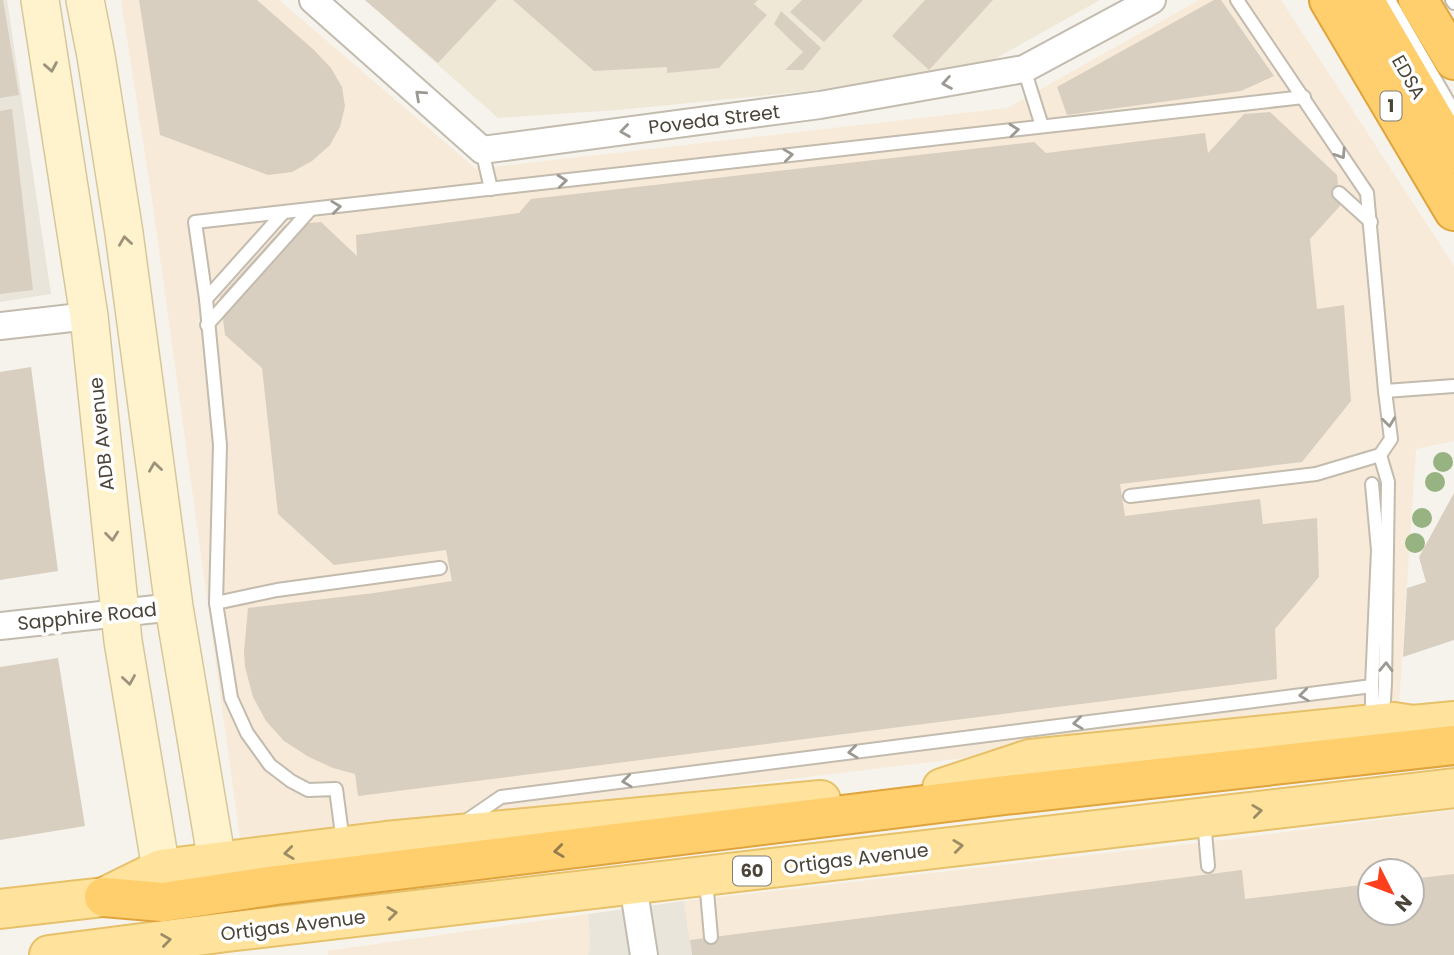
<svg xmlns="http://www.w3.org/2000/svg" width="1454" height="955" font-family="Poppins,sans-serif">
  <style>
    .residential { fill: #eae5da }
    .commercial { fill: #f7ead8; fill-rule: evenodd }
    .education { fill: #efe8d6 }
    .building { fill: #d8cfc1 }
    .lines { fill: none; stroke-linecap: round; stroke-linejoin: round }
    .lane-casing { stroke: #c2bbae; stroke-width: 16 }
    .street-casing { stroke: #c2bbae; stroke-width: 30 }
    .secondary-casing { stroke: #d6c79b; stroke-width: 40 }
    .primary-casing { stroke: #e6c16a; stroke-width: 42 }
    .highway-casing { stroke: #e0a43c; stroke-width: 42 }
    .lane { stroke: #fff; stroke-width: 12 }
    .street { stroke: #fff; stroke-width: 26 }
    .secondary { stroke: #fff3cd; stroke-width: 37 }
    .primary { stroke: #ffe39c; stroke-width: 38 }
    .highway { stroke: #ffcf6e; stroke-width: 38 }
    .tree { fill: #97b381 }
    .oneway { stroke: #9c937c }
    .oneway2 { stroke: #9c9892 }
    .oneway3 { stroke: #9c8c66 }
    .oneway4 { stroke: #937c4e }
    .labels { text-anchor: middle; stroke-width: 7; stroke-linejoin: round; paint-order: stroke }
    .shield { fill: #fff; stroke: #817c74; stroke-width: 2 }
    .shield-label { font-size: 18px; font-weight: bold; fill: #4b4439 }
    .street-label { font-size: 19px; fill: #4b4439; stroke: #fff }
  </style>
  <rect width="100%" height="100%" fill="#f6f3ec"/>
  <!-- residential -->
  <g class="residential">
    <path d="M0,0h7l44,294 -51,8z"/>
    <path d="M684,901l8,54h-104l2,-13 -2,-28z"/>
  </g>
  <!-- commercial -->
  <g class="commercial">
    <path d="M121,0h158l197,169 531,-61 192,-108h82l173,266v175l-38,8 -17,256 -1158,141 -88,-640z"/>
    <path d="M1454,810v145h-762l-8,-54 547,-62zM1370,871h42v42h-42z"/>
    <path d="M588,914l2,28 -2,13h-260l-1,-4z"/>
  </g>
  <!-- education -->
  <path class="education" d="M365,0h735l-109,61 -180,30 -193,19 -120,8z"/>
  <!-- building -->
  <g class="building">
    <path d="M0,0h3l16,95 -19,3z"/>
    <path d="M139,0h118l57,50 17,18 11,19 3,19 -5,21 -10,18 -18,16 -20,11 -24,3 -108,-40z"/>
    <path d="M365,0h132l-59,63z"/>
    <path d="M513,0h245l-4,4 13,11 -48,53 -52,5v-6l-73,4z"/>
    <path d="M802,0h61l-39,42 -34,-30z"/>
    <path d="M925,0h68l-64,70 -37,-34z"/>
    <path d="M1214,0h7l53,76 -33,15 -174,24 -10,-28z"/>
    <path d="M781,11l40,37 -18,22h-18l18,-18 -29,-28z"/>
    <path d="M12,109l21,181 -33,4v-183z"/>
    <path d="M1270,112l67,63 3,31 -30,33 7,70 27,-4 7,96 -49,61 -182,22 5,32 135,-17 3,25 54,-6 2,59 -44,52 2,50 -919,117 -3,-22 -22,-6 -24,-11 -25,-16 -18,-20 -13,-24 -8,-30 -1,-15 4,-44 126,-15 78,-12 -6,-31 -112,15 -56,-51 -16,-146 -37,-33 -5,-38 65,-72 36,-3 36,34 -1,-21 163,-22 12,-14 503,-57 12,11 159,-20 3,20 36,-39z"/>
    <path d="M31,367l27,204 -58,9v-208z"/>
    <path d="M1454,493v147l-51,17 4,-69 19,-6 -7,-25z"/>
    <path d="M58,658l27,168 -85,14v-173z"/>
    <path d="M1242,870l3,29 125,-15v29h42v-34l42,-5v81h-762l-2,-15z"/>
  </g>
  <g class="lines">
    <!-- lane casing -->
    <g class="lane-casing">
      <g id="lane">
        <path d="M1389,0l65,112"/>
        <path d="M1452,0l2,3"/>
        <path d="M1024,69l18,57"/>
        <path d="M482,150l9,39"/>
        <path d="M1339,193l32,29"/>
        <path d="M206,299l77,-86"/>
        <path d="M207,325l103,-115"/>
        <path d="M1385,391l69,-5"/>
        <path d="M1380,455l8,27 -3,201 -2,36"/>
        <path d="M1130,496l186,-22 64,-19 11,-16 -6,-48 -18,-198 -130,-193"/>
        <path d="M216,603l61,-13 163,-22"/>
        <path d="M1372,721v-35l6,-136 -6,-66"/>
        <path d="M466,821l35,-24 871,-111"/>
        <path d="M1204,821l4,45"/>
        <path d="M343,842l-7,-53 -28,1 -17,-9 -21,-16 -23,-32 -16,-35 -15,-95 4,-158 -14,-146 -11,-77 1109,-125"/>
        <path d="M706,880l5,57"/>
      </g>
    </g>
    <!-- street casing -->
    <g class="street-casing">
      <g id="street">
        <path d="M313,0l169,150 338,-45 204,-36 128,-69"/>
        <path d="M0,326l89,-10"/>
        <path d="M0,626l174,-19"/>
        <path d="M633,885l11,70"/>
      </g>
    </g>
    <!-- secondary casing -->
    <g class="secondary-casing">
      <g id="secondary">
        <path d="M40,0l49,316 34,325 38,228"/>
        <path d="M85,0l11,56 28,177 50,374 43,255"/>
      </g>
    </g>
    <!-- primary casing -->
    <g class="primary-casing">
      <g id="primary">
        <path d="M1347,740l45,-6 21,-9"/>
        <path d="M942,788l88,-29 364,-37 19,3 41,-4"/>
        <path d="M0,909l104,-12 57,-28 225,-28 435,-41"/>
        <path d="M49,955l178,-23 1227,-144"/>
      </g>
    </g>
    <!-- highway casing -->
    <g class="highway-casing">
      <g id="highway">
        <path d="M1329,0l125,211"/>
        <path d="M1364,0l90,154"/>
        <path d="M1418,0l36,60"/>
        <path d="M104,897l59,5 113,-17 729,-90 449,-50"/>
      </g>
    </g>
    <!-- lane -->
    <use href="#lane" class="lane"/>
    <!-- street -->
    <use href="#street" class="street"/>
    <!-- secondary -->
    <use href="#secondary" class="secondary"/>
    <!-- primary -->
    <use href="#primary" class="primary"/>
    <!-- highway -->
    <use href="#highway" class="highway"/>
  </g>
  <!-- trees -->
  <g class="tree">
    <circle cx="1443" cy="462" r="10"/>
    <circle cx="1435" cy="482" r="10"/>
    <circle cx="1422" cy="518" r="10"/>
    <circle cx="1415" cy="543" r="10"/>
  </g>
  <!-- one-way arrows -->
  <defs><path id="oneway-chevron" d="M-2-3.5L2.5 0L-2 3.5" fill="none" stroke-width="1.6" stroke-linecap="round" stroke-linejoin="round" transform="scale(1.75)"/></defs>
  <g class="oneway">
    <use href="#oneway-chevron" transform="translate(51 67) rotate(80)"/>
    <use href="#oneway-chevron" transform="translate(125 241) rotate(-98)"/>
    <use href="#oneway-chevron" transform="translate(155 467) rotate(-98)"/>
    <use href="#oneway-chevron" transform="translate(112 536) rotate(84)"/>
    <use href="#oneway-chevron" transform="translate(129 680) rotate(81)"/>
  </g>
  <g class="oneway2">
    <use href="#oneway-chevron" transform="translate(947 83) rotate(170)"/>
    <use href="#oneway-chevron" transform="translate(420 95) rotate(-138)"/>
    <use href="#oneway-chevron" transform="translate(1014 130) rotate(-6)"/>
    <use href="#oneway-chevron" transform="translate(625 131) rotate(172)"/>
    <use href="#oneway-chevron" transform="translate(1341 154) rotate(57)"/>
    <use href="#oneway-chevron" transform="translate(788 155) rotate(-7)"/>
    <use href="#oneway-chevron" transform="translate(562 181) rotate(-6)"/>
    <use href="#oneway-chevron" transform="translate(336 207) rotate(-7)"/>
    <use href="#oneway-chevron" transform="translate(1389 422) rotate(83)"/>
    <use href="#oneway-chevron" transform="translate(1386 667) rotate(-89)"/>
    <use href="#oneway-chevron" transform="translate(1304 695) rotate(173)"/>
    <use href="#oneway-chevron" transform="translate(1078 723) rotate(173)"/>
    <use href="#oneway-chevron" transform="translate(853 752) rotate(173)"/>
    <use href="#oneway-chevron" transform="translate(627 781) rotate(173)"/>
  </g>
  <g class="oneway3">
    <use href="#oneway-chevron" transform="translate(1257 811) rotate(-7)"/>
    <use href="#oneway-chevron" transform="translate(958 846) rotate(-7)"/>
    <use href="#oneway-chevron" transform="translate(289 853) rotate(173)"/>
    <use href="#oneway-chevron" transform="translate(392 913) rotate(-7)"/>
    <use href="#oneway-chevron" transform="translate(166 940) rotate(-8)"/>
  </g>
  <use class="oneway4" href="#oneway-chevron" transform="translate(559 851) rotate(173)"/>
  <g class="labels">
    <!-- shield labels -->
    <g class="shield">
      <rect x="1380.5" y="91.5" width="21" height="29" rx="5"/>
      <rect x="733" y="856.5" width="38" height="29" rx="5"/>
    </g>
    <g class="shield-label">
      <text x="1391" y="112">1</text>
      <text x="752" y="877">60</text>
    </g>
    <!-- street labels -->
    <g class="street-label">
      <text transform="translate(1409 77) rotate(60)" y="7">EDSA</text>
      <text transform="translate(714 119) rotate(-7)" y="7">Poveda Street</text>
      <text transform="translate(101 434) rotate(-96)" y="7">ADB Avenue</text>
      <text transform="translate(87 616) rotate(-6)" y="7">Sapphire Road</text>
      <text transform="translate(856 858) rotate(-7)" y="7">Ortigas Avenue</text>
      <text transform="translate(293 925) rotate(-7)" y="7">Ortigas Avenue</text>
    </g>
  </g>
  <!-- north arrow -->
  <g transform="translate(1391 892) rotate(132)"><circle r="33" fill="#ffffff" stroke="#b7b4b0" stroke-width="2"/>
  <path d="M0-5L12 26L0 18L-12 26Z" fill="#fc3f1d"/>
  <text y="-10" font-size="19" font-weight="bold" text-anchor="middle" fill="#4b4439">N</text>
  </g>
</svg>
